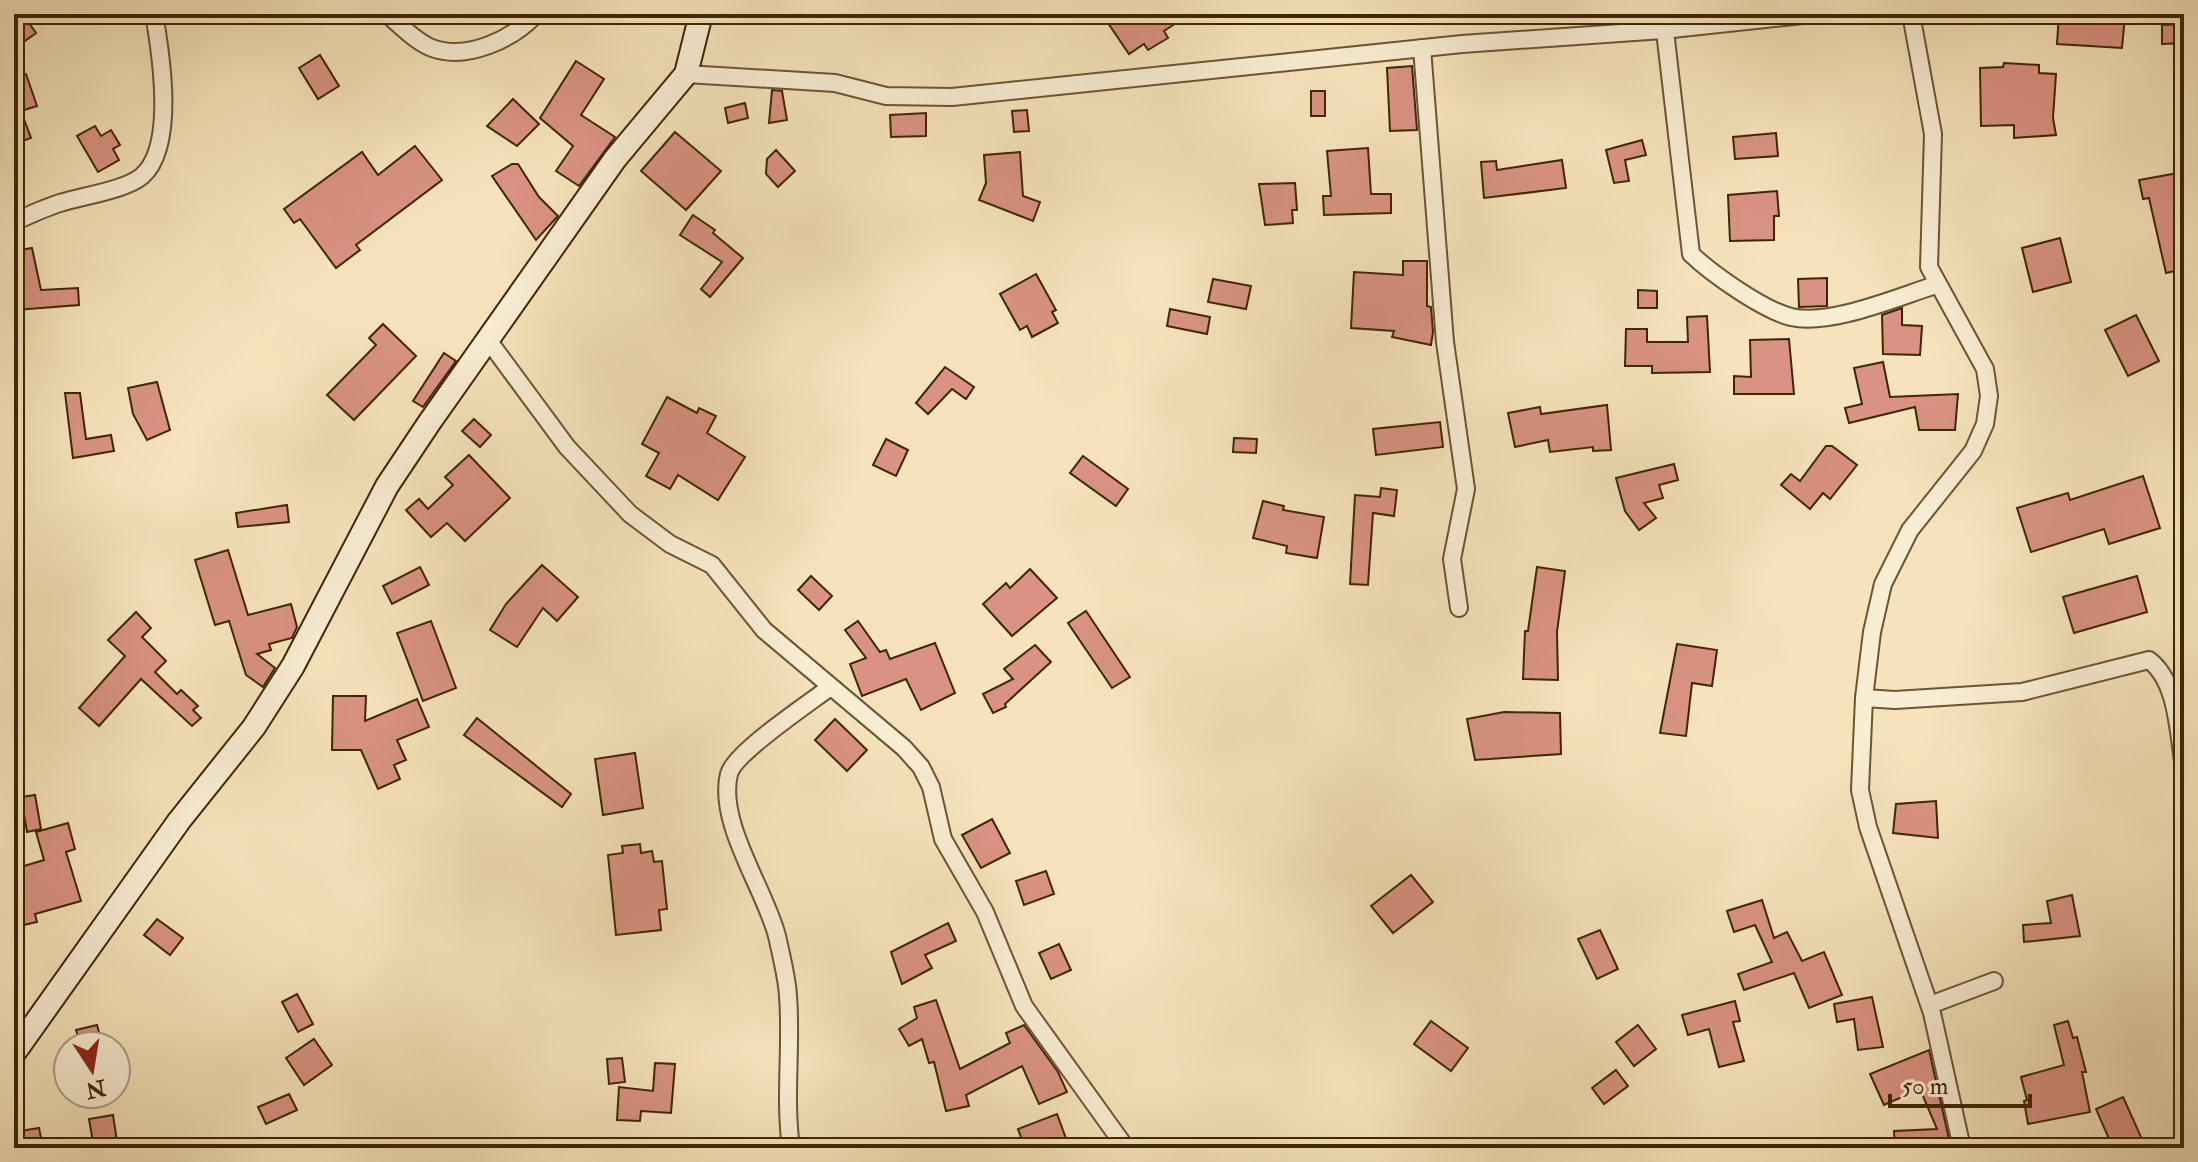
<svg xmlns="http://www.w3.org/2000/svg" width="2198" height="1162" font-family="'IM FELL Double Pica',serif">
  <style>
    .building { fill: #d99283; stroke: #3e2607; stroke-width: 2 }
    .lines { fill: none; stroke-linecap: round; stroke-linejoin: round }
    .street-casing { stroke: #6c5534; stroke-width: 20 }
    .secondary-casing { stroke: #3e2607; stroke-width: 26 }
    .street { stroke: #f9edd3; stroke-width: 16 }
    .secondary { stroke: #f9edd3; stroke-width: 22 }
  </style>
  <rect width="100%" height="100%" fill="#f6e3bb"/>
  <filter id="stains"><feTurbulence type="fractalNoise" baseFrequency=".0025" numOctaves="4"/><feColorMatrix values="0 0 0 0 .2 0 0 0 0 .09 0 0 0 0 .02 0 0 0 .5 -.17"/></filter>
  <radialGradient id="worn" r=".72"><stop offset=".6" stop-color="#630" stop-opacity="0"/><stop offset="1" stop-color="#630" stop-opacity=".3"/></radialGradient>
  <!-- building -->
  <g class="building">
    <path d="M1115,14h75l-26,17 4,7 -20,12 -4,-6 -15,10 -23,-34z"/>
    <path d="M2059,14l66,2 -3,32 -65,-4z"/>
    <path d="M24,16l12,17 -22,16v-26z"/>
    <path d="M2184,24v19l-22,1v-19z"/>
    <path d="M320,55l19,31 -21,13 -19,-31z"/>
    <path d="M576,61l28,18 -23,36 34,22 -36,49 -23,-15 17,-25 -33,-28z"/>
    <path d="M2004,63l35,2v8l17,1 -3,44 3,17 -42,3v-13l-33,1 -1,-58 23,-1z"/>
    <path d="M1412,66l5,64 -27,1 -3,-63z"/>
    <path d="M26,74l11,32 -16,5 10,27 -17,6v-65z"/>
    <path d="M772,90l10,1 5,29 -18,3z"/>
    <rect x="1311" y="91" width="14" height="25"/>
    <path d="M513,99l26,25 -22,22 -30,-20z"/>
    <path d="M745,103l3,15 -20,5 -3,-15z"/>
    <path d="M1027,110l2,21 -15,1 -2,-21z"/>
    <path d="M926,113v23l-35,1 -1,-22z"/>
    <path d="M95,126l6,10 10,-6 9,15 -7,4 6,11 -21,12 -21,-36z"/>
    <path d="M675,132l46,39 -35,39 -45,-39z"/>
    <path d="M1776,133l2,23 -43,3 -2,-22z"/>
    <path d="M1642,140l4,15 -21,5 4,21 -15,2 -8,-33z"/>
    <path d="M415,146l27,34 -86,65 4,5 -24,18 -36,-49 -6,4 -10,-14 78,-57 16,23z"/>
    <path d="M1368,148l3,46h20v19l-67,2 -1,-19h8l-4,-45z"/>
    <path d="M776,150l19,21 -17,16 -12,-13 1,-15z"/>
    <path d="M1020,152l3,44 17,6 -7,19 -54,-21 7,-17 -2,-28z"/>
    <path d="M1562,160l4,28 -82,10 -3,-36 15,-1 1,9z"/>
    <path d="M512,164h6l21,33 19,19 -22,24 -44,-64z"/>
    <path d="M2178,173l6,32v64l-18,4 -17,-75 -6,1 -4,-19z"/>
    <path d="M1295,183l2,27h-5l1,13 -28,2 -6,-41z"/>
    <path d="M1777,191l2,25h-5v24l-44,1 -2,-46z"/>
    <path d="M693,215l22,15 -2,3 30,25 -33,39 -9,-8 21,-27 -42,-27z"/>
    <path d="M2060,238l11,44 -38,10 -11,-44z"/>
    <path d="M32,248l9,42 37,-2 1,17 -63,5 -2,-19 9,-1 -8,-39z"/>
    <path d="M1403,261h24v45l4,1 2,25 -2,13 -39,-8 2,-6 -43,-3 3,-56 49,3z"/>
    <path d="M1036,274l20,36 -4,2 6,11 -26,14 -5,-11 -7,4 -20,-36z"/>
    <path d="M1827,278v28l-28,1 -1,-28z"/>
    <path d="M1213,279l38,7 -5,23 -38,-7z"/>
    <path d="M1638,290l19,1v17h-19z"/>
    <path d="M1902,308v17l20,1 -2,29 -37,-1 -1,-39z"/>
    <path d="M1170,309l40,8 -3,17 -40,-8z"/>
    <path d="M2136,315l23,46 -31,15 -23,-46z"/>
    <path d="M1707,316l3,56 -58,1v-7h-27l1,-37h21v13h41l-1,-25z"/>
    <path d="M383,324l33,32 -62,64 -27,-25 49,-50 -7,-7z"/>
    <path d="M1789,339l5,55h-60v-18l17,1 -1,-37z"/>
    <path d="M444,353l12,8 -33,46 -10,-6z"/>
    <path d="M1883,362l7,35 68,-3 -3,36h-36l-4,-23 -66,16 -4,-15 17,-4 -8,-36z"/>
    <path d="M945,367l29,20 -8,12 -14,-10 -24,25 -12,-11z"/>
    <path d="M157,382l13,48 -23,10 -14,-26 -5,-26z"/>
    <path d="M65,393h15l6,46 25,-4 3,16 -41,7z"/>
    <path d="M667,397l30,16 2,-5 17,8 -9,17 38,24 -27,43 -40,-25 -8,14 -24,-13 13,-23 -17,-9z"/>
    <path d="M1607,405l4,45 -18,1v-4l-43,5 -2,-12 -33,7 -7,-34 32,-6 1,7z"/>
    <path d="M474,419l17,16 -11,12 -18,-16z"/>
    <path d="M1440,422l3,25 -67,8 -3,-26z"/>
    <path d="M1234,438l23,1 -1,14 -23,-1z"/>
    <path d="M886,439l22,11 -12,26 -23,-11z"/>
    <path d="M1826,446h6l25,19 -27,34 -7,-6 -13,16 -29,-24 10,-11 9,7z"/>
    <path d="M469,455l41,43 -45,43 -18,-18 -16,14 -25,-27 13,-11 9,10 25,-24 -8,-8z"/>
    <path d="M1083,456l45,33 -12,17 -46,-33z"/>
    <path d="M1674,464l4,16 -19,5 4,13 -19,5 12,15 -17,12 -14,-19 -9,-33z"/>
    <path d="M2143,476l17,52 -51,16 -5,-15 -73,23 -14,-44 51,-15 2,7z"/>
    <path d="M1381,488l16,2 -3,26 -21,-3 -5,72 -18,-1 5,-89 25,2z"/>
    <path d="M1263,501l21,5 -1,4 41,7 -7,41 -31,-5 1,-7 -34,-8z"/>
    <path d="M287,505l2,17 -51,5 -2,-14z"/>
    <path d="M228,550l20,65 43,-11 6,23 -5,11 -23,6 2,6 -14,4 18,14 -12,19 -17,-12 -17,-54 -14,4 -20,-65z"/>
    <path d="M542,565l36,32 -21,24 -14,-13 -26,39 -27,-17 16,-26z"/>
    <path d="M420,567l9,18 -37,19 -9,-18z"/>
    <path d="M1537,567l28,4 -8,61 1,48 -35,-1 2,-48h3z"/>
    <path d="M1030,569l27,29 -45,38 -29,-32 23,-21 4,5z"/>
    <path d="M811,576l21,20 -13,14 -21,-20z"/>
    <path d="M2137,576l10,36 -73,21 -11,-36z"/>
    <path d="M1086,611l44,66 -18,11 -44,-65z"/>
    <path d="M136,612l15,16 -9,9 24,24 -11,11 22,22 4,-4 17,16 -5,4 8,8 -9,8 -51,-47 -42,47 -20,-18 46,-52 -17,-16z"/>
    <path d="M431,621l25,67 -33,13 -26,-68z"/>
    <path d="M858,621l22,31 6,-2 4,9 45,-16 20,50 -34,17 -15,-31 -44,17 -12,-32 16,-6 -21,-28z"/>
    <path d="M1677,644l40,6 -5,36 -20,-3 -6,53 -26,-3z"/>
    <path d="M1035,645l16,17 -46,42 1,3 -13,6 -10,-19 30,-15 -9,-10z"/>
    <path d="M333,696h33l-1,25 52,-22 12,28 -32,13 9,20 -12,5 6,14 -22,10 -17,-39h-29z"/>
    <path d="M1504,712l56,1 1,41 -86,6 -8,-41z"/>
    <path d="M477,718l94,76 -9,13 -98,-72z"/>
    <path d="M835,719l32,31 -20,21 -32,-31z"/>
    <path d="M635,753l8,55 -40,7 -8,-56z"/>
    <path d="M35,795l6,34 -14,3 -6,-35z"/>
    <path d="M1936,801l2,37 -45,-5 3,-29z"/>
    <path d="M992,819l18,34 -29,15 -19,-33z"/>
    <path d="M68,823l7,26 -9,3 15,49 -46,13 2,8 -18,4 -5,-18 5,-4 -5,-35 30,-9 -8,-28z"/>
    <path d="M640,844l1,9 11,-2 2,11 8,-1 5,48 -8,1 2,20 -45,5 -8,-80 15,-2 -1,-7z"/>
    <path d="M1046,871l8,23 -30,11 -8,-24z"/>
    <path d="M1411,875l22,27 -40,31 -22,-27z"/>
    <path d="M2072,895l8,41 -56,6 -1,-17 28,-2 -4,-22z"/>
    <path d="M1762,900l12,38 13,-6 15,29 22,-9 18,43 -33,13 -15,-35 -50,17 -6,-16 34,-12 -17,-37 -21,7 -7,-21z"/>
    <path d="M157,919l26,19 -13,17 -26,-20z"/>
    <path d="M948,923l8,18 -31,14 7,13 -30,16 -11,-32z"/>
    <path d="M1600,930l18,39 -21,10 -19,-40z"/>
    <path d="M1059,944l12,26 -20,9 -12,-26z"/>
    <path d="M297,994l16,30 -15,8 -16,-30z"/>
    <path d="M1872,997l11,50 -25,3 -4,-31 -17,3 -3,-18z"/>
    <path d="M936,1000l24,69 50,-26 -4,-10 18,-8 34,47 9,20 -28,12 -17,-38 -56,29 3,11 -23,5 -12,-49 -5,1 -7,-24 -13,7 -10,-17 18,-11 -3,-11z"/>
    <path d="M1735,1001l5,20 -7,1 11,39 -25,6 -10,-38 -21,6 -6,-20z"/>
    <path d="M1431,1021l37,27 -17,23 -37,-27z"/>
    <path d="M2068,1021l5,17 4,-1 9,35h-4l8,40 -62,12 -4,-23 3,-1 -6,-23 43,-12 -10,-40z"/>
    <path d="M97,1025l6,21h-22l-5,-16z"/>
    <path d="M1638,1025l18,24 -22,17 -18,-24z"/>
    <path d="M314,1039l18,26 -28,20 -18,-27z"/>
    <path d="M1929,1050l22,98h-56l-1,-17 43,-2 -17,-40 -36,16 -14,-31z"/>
    <path d="M622,1058l3,24 -16,2 -2,-25z"/>
    <path d="M655,1063l20,1 -4,49 -30,-2 -1,10 -23,-1 2,-33 34,4z"/>
    <path d="M1616,1070l12,16 -24,18 -12,-16z"/>
    <path d="M289,1094l8,16 -31,14 -8,-17z"/>
    <path d="M2123,1097l23,51h-33l-17,-39z"/>
    <path d="M1057,1114l11,30 -11,4h-32l-7,-19z"/>
    <path d="M113,1115l5,33h-24l-5,-29z"/>
    <path d="M39,1128l4,20h-29v-16z"/>
  </g>
  <g class="lines">
    <!-- street casing -->
    <g class="street-casing">
      <g id="street">
        <path d="M387,14c13,11 29,28 45,34 35,13 81,-9 104,-34"/>
        <path d="M1663,14l28,240c21,20 72,56 100,63 40,9 106,-20 145,-32"/>
        <path d="M1911,14l22,120 -4,133 56,102 4,27 -4,28 -12,27 -63,79 -27,54 -11,48 -8,66 -4,92 8,37 64,186 30,135"/>
        <path d="M1422,48l23,294 21,147 -14,70 7,49"/>
        <path d="M686,74l149,9 51,13 66,1 510,-53 201,-14 149,-16"/>
        <path d="M14,222c15,-7 30,-14 46,-19 22,-7 66,-13 82,-27 34,-30 19,-122 12,-162"/>
        <path d="M488,340l79,107 63,67 40,30 42,21 52,65 140,118 17,19 10,20 12,52 42,73 39,94 102,142"/>
        <path d="M1864,698l31,2 127,-8 127,-32c29,22 29,73 35,107"/>
        <path d="M1930,1005l64,-24"/>
        <path d="M791,1148c-7,-52 1,-101 -3,-152 -1,-19 -7,-41 -11,-60 -12,-47 -60,-113 -48,-162 5,-21 79,-70 100,-86"/>
      </g>
    </g>
    <!-- secondary casing -->
    <g class="secondary-casing">
      <path id="secondary" d="M14,1053l165,-232 75,-94 39,-61 94,-180 42,-63 186,-264 71,-85 15,-60"/>
    </g>
    <!-- street -->
    <use href="#street" class="street"/>
    <!-- secondary -->
    <use href="#secondary" class="secondary"/>
  </g>
  <!-- margin -->
  <rect width="2198" height="1162" fill="none" stroke="#f6e3bb" stroke-width="48"/>
  <rect x="16" y="16" width="2166" height="1130" fill="none" stroke="#3e2607" stroke-width="4"/>
  <rect x="24" y="24" width="2150" height="1114" fill="none" stroke="#3e2607" stroke-width="2"/>
  <!-- north arrow -->
  <g transform="translate(92 1070) rotate(168)"><circle r="38" fill="#f9edd3" stroke="#ae9d81" stroke-width="2"/>
  <path d="M0-6L14 30L0 20L-14 30Z" fill="#8f2418"/>
  <text y="-12" font-size="22" font-weight="bold" text-anchor="middle" fill="#3e2607">N</text>
  </g>
  <!-- scale -->
  <path d="M1890 1094v12h140v-12" fill="none" stroke="#3e2607" stroke-width="4"/>
  <text x="1902" y="1094" font-size="24" fill="#3e2607" stroke="#f9edd3" stroke-width="6" paint-order="stroke">50 m</text>
  <rect width="100%" height="100%" filter="url(#stains)"/>
  <rect width="100%" height="100%" fill="url(#worn)"/>
</svg>
